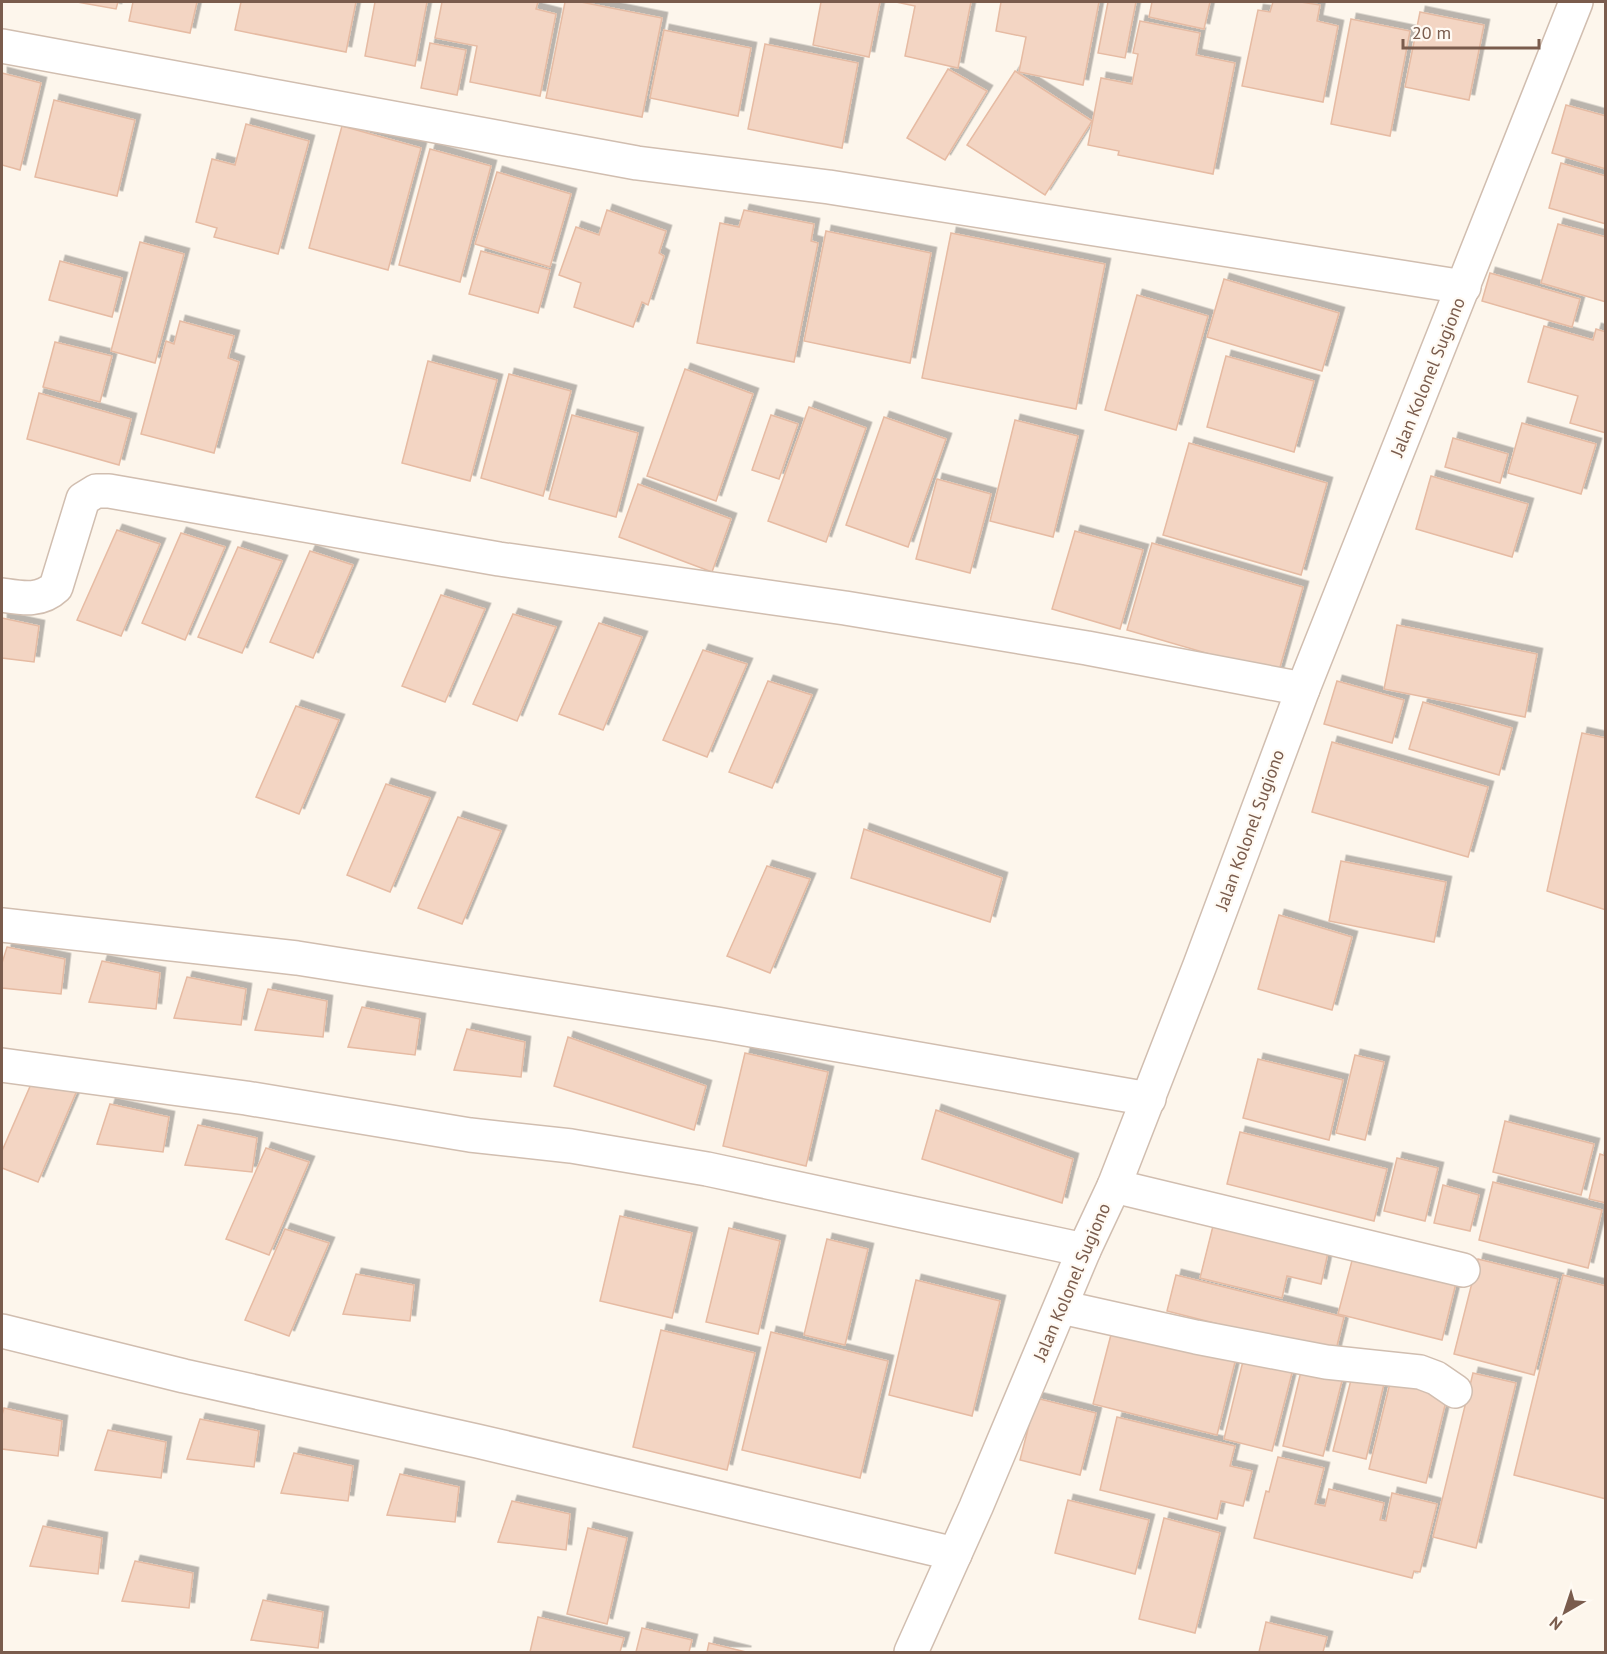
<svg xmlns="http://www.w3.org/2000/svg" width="1607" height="1654" font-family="'PT Sans',sans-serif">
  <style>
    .building { fill: #f3d5c3; stroke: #e6bba3; stroke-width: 1.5; filter: url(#shadow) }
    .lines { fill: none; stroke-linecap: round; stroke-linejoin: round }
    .minor-casing { stroke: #d1beb0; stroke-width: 36 }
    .minor { stroke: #fff; stroke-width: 33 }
    .labels { text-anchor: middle; stroke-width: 4.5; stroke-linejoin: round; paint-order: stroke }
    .street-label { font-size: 18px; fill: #7a5c4d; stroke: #fffaf3 }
  </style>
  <defs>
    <filter id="shadow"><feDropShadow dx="5.5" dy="-5.5" stdDeviation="0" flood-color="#0004"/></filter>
  </defs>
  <rect width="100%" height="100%" fill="#fdf6ec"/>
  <!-- building -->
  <g class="building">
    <path d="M77,2h41l-2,7z"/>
    <path d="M133,2h64l-7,31 -61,-12z"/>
    <path d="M241,2h115l-10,50 -111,-22z"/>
    <path d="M375,2h52l-12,64 -50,-10z"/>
    <path d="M442,2h96l-2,7 20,5 -16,82 -70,-14 7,-36 -42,-8z"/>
    <path d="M565,2h16l81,16 -20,99 -96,-19z"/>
    <path d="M821,2h59l-11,55 -56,-12z"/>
    <path d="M896,2h75l-13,66 -53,-12 10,-50z"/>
    <path d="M1001,2h98l-16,83 -64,-13 7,-35 -30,-6z"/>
    <path d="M1108,2h28l-11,56 -27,-5z"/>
    <path d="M1152,2h58l-6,27 -55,-12z"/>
    <path d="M1273,2h28l19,3 -3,16 21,5 -15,76 -81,-16 16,-76 12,2z"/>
    <path d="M1420,12l64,13 -15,75 -64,-13z"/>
    <path d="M1351,19l59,12 -20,105 -59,-12z"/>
    <path d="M1140,21l60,12 -4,22 39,8 -22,111 -95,-19 1,-4 -31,-6 13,-67 31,6 6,-30 -5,-1z"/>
    <path d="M664,30l87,18 -13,68 -88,-18z"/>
    <path d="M430,43l36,7 -9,45 -36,-7z"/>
    <path d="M765,44l93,19 -16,85 -94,-19z"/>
    <path d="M948,69l39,22 -42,69 -38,-22z"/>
    <path d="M1015,71l77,50 -47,74 -78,-50z"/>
    <path d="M2,73l39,10 -21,87 -18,-5z"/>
    <path d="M54,100l81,20 -18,76 -82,-19z"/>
    <path d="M1566,105l40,11v53l-54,-16z"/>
    <path d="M246,124l63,17 -31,113 -64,-17 3,-9 -21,-6 16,-63 23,6z"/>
    <path d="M342,126l79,22 -33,122 -79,-22z"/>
    <path d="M430,149l61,17 -31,116 -61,-17z"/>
    <path d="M1561,163l45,13v48l-57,-16z"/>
    <path d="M497,172l74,22 -21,73 -75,-23z"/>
    <path d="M607,210l59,21 -7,22 5,3 -16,49 -6,-3 -9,25 -59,-20 7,-24 -22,-8 17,-48 23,8z"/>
    <path d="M744,210l70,14 -3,17 7,2 -24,119 -97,-19 23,-120 19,4z"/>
    <path d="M1558,224l48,13v65l-65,-19z"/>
    <path d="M826,231l105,22 -21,110 -106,-22z"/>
    <path d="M951,233l154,31 -29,145 -154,-31z"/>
    <path d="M140,242l44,12 -29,109 -44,-12z"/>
    <path d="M481,251l69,19 -12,43 -69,-19z"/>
    <path d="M60,261l62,17 -10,39 -63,-17z"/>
    <path d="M1490,273l90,26 -8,28 -90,-26z"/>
    <path d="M1224,279l115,34 -17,58 -115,-34z"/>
    <path d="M1137,295l71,21 -32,114 -71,-20z"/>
    <path d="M180,321l54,15 -6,22 11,4 -25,91 -73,-19 25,-93 8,3z"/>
    <path d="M1544,326l49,14 3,-11 10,3v101l-36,-10 8,-27 -50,-14z"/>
    <path d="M55,342l57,14 -12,46 -57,-15z"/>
    <path d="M1226,356l88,25 -20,71 -87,-25z"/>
    <path d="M428,361l69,19 -27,101 -68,-18z"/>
    <path d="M685,369l68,25 -37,107 -69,-25z"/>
    <path d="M509,374l62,17 -28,105 -62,-18z"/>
    <path d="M39,393l92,26 -12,46 -92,-26z"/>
    <path d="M809,407l57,21 -40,114 -58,-21z"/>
    <path d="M572,415l66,18 -22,84 -67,-18z"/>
    <path d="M771,415l27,9 -19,55 -27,-9z"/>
    <path d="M884,417l62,22 -38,108 -62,-22z"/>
    <path d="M1015,420l63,16 -25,101 -63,-16z"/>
    <path d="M1522,423l74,21 -15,50 -73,-21z"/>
    <path d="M1453,438l55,16 -8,29 -55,-16z"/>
    <path d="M1189,443l138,40 -26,92 -138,-40z"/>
    <path d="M1431,476l97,28 -16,53 -96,-28z"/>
    <path d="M937,479l54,15 -21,79 -54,-14z"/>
    <path d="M638,484l93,35 -19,53 -93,-35z"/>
    <path d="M117,530l43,14 -39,92 -44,-16z"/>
    <path d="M1075,531l68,19 -23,79 -68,-20z"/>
    <path d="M181,533l44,14 -40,93 -43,-17z"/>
    <path d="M1152,543l151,44 -25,87 -151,-44z"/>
    <path d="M238,547l44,14 -40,92 -44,-16z"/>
    <path d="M310,551l43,14 -40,93 -43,-16z"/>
    <path d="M441,595l44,14 -40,93 -43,-16z"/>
    <path d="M513,614l43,13 -39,94 -44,-17z"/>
    <path d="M2,618l37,8 -5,36 -32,-4z"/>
    <path d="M599,623l43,14 -39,93 -44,-16z"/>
    <path d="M1397,625l140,29 -12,63 -141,-28z"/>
    <path d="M703,650l44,14 -40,93 -44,-17z"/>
    <path d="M768,681l44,14 -40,93 -43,-16z"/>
    <path d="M1337,681l67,19 -12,43 -68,-19z"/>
    <path d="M1423,702l89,26 -13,47 -90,-26z"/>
    <path d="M296,706l43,14 -40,94 -43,-17z"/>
    <path d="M1582,733l24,5v172l-59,-19z"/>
    <path d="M1332,742l156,45 -20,70 -156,-45z"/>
    <path d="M386,784l44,14 -40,94 -43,-17z"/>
    <path d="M458,817l43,14 -39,93 -44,-16z"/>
    <path d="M864,829l138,49 -12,44 -139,-44z"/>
    <path d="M1341,861l105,21 -12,60 -105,-21z"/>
    <path d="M767,866l43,13 -40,94 -43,-17z"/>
    <path d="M1279,915l73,22 -20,73 -74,-21z"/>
    <path d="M7,947l58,12 -4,35 -59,-6v-25z"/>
    <path d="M102,961l58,12 -4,36 -67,-7z"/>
    <path d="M187,977l59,12 -5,36 -67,-7z"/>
    <path d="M268,989l59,12 -4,36 -68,-7z"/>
    <path d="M362,1007l58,12 -5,36 -67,-8z"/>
    <path d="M467,1029l58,13 -4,35 -67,-7z"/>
    <path d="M568,1037l138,49 -12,44 -140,-44z"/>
    <path d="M745,1053l83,19 -22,94 -83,-20z"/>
    <path d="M1355,1055l29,7 -19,78 -29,-7z"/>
    <path d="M1258,1059l85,21 -14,60 -86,-22z"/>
    <path d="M35,1075l43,13 -40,94 -36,-14v-17z"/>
    <path d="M110,1104l59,13 -6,35 -66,-8z"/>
    <path d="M936,1110l137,49 -11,44 -140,-44z"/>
    <path d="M1505,1121l89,23 -13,51 -88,-23z"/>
    <path d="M198,1125l59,13 -5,34 -67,-7z"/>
    <path d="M1240,1132l147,37 -13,52 -147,-37z"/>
    <path d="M266,1148l43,14 -40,93 -43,-16z"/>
    <path d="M1600,1154l6,2v47l-17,-4z"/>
    <path d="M1397,1158l41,10 -13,53 -41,-10z"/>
    <path d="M1493,1182l109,28 -14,58 -109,-28z"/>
    <path d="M1443,1185l36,10 -9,36 -36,-8z"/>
    <path d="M1216,1214l113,34 -8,36 -34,-8 -5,22 -82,-20z"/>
    <path d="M620,1216l72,17 -20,85 -72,-17z"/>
    <path d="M729,1228l51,13 -22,93 -52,-12z"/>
    <path d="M285,1229l44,14 -40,93 -44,-16z"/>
    <path d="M827,1239l41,10 -23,96 -41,-10z"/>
    <path d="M1354,1253l103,26 -15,61 -104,-26z"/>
    <path d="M1478,1259l80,20 -24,96 -80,-21z"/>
    <path d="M356,1274l58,11 -4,36 -67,-7z"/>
    <path d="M1176,1275l168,42 -9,37 -168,-43z"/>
    <path d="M1563,1275l43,11v213l-92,-24z"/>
    <path d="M916,1280l84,21 -28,115 -83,-21z"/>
    <path d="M1114,1323l123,31 -20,81 -124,-31z"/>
    <path d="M661,1330l94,23 -28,117 -94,-23z"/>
    <path d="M771,1332l117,29 -28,117 -118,-28z"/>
    <path d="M1244,1357l49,12 -21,82 -48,-12z"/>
    <path d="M1303,1363l41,10 -21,83 -40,-10z"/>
    <path d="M1473,1373l43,10 -40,165 -43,-11z"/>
    <path d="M1352,1376l32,8 -18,75 -33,-8z"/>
    <path d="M1391,1379l57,14 -22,90 -57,-14z"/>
    <path d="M1036,1398l60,15 -16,62 -60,-15z"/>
    <path d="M4,1408l58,13 -4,35 -56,-7v-34z"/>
    <path d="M1117,1417l118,29 -5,20 22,5 -9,35 -22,-5 -4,18 -117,-29z"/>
    <path d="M200,1419l59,12 -5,36 -67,-8z"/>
    <path d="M108,1430l58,12 -5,36 -66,-8z"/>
    <path d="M294,1453l59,13 -5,35 -67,-8z"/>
    <path d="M1278,1457l46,11 -9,36 10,2 4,-17 55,14 -4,17 6,1 6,-28 45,11 -17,68 -6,-1 -2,7 -158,-40 12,-47 3,1z"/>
    <path d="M400,1474l59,13 -4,35 -68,-7z"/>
    <path d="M1068,1500l81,20 -14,54 -80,-21z"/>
    <path d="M512,1501l58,13 -4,36 -68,-8z"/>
    <path d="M1164,1518l56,15 -25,100 -56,-14z"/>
    <path d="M43,1526l59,12 -4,36 -68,-8z"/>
    <path d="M588,1528l39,10 -20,86 -40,-10z"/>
    <path d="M135,1561l58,12 -4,35 -67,-7z"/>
    <path d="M263,1600l60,12 -5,36 -67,-8z"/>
    <path d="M538,1617l86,21 -4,14h-90z"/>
    <path d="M1266,1622l61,15 -4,15h-64z"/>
    <path d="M642,1628l50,12 -3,12h-53z"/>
    <path d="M709,1643l37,9h-39z"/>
  </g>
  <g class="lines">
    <!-- minor casing -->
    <g class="minor-casing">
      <g id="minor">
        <path d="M2,46l635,117 192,24 635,100"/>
        <path d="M2,595c20,3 38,7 54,-8l27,-88 13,-8h13l390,68 346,49 242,40 216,41"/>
        <path d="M2,925l295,33 420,66 432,75"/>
        <path d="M2,1065l244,33 224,37 101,11 136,23 377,81"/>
        <path d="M1114,1186l349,84"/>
        <path d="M1061,1307l135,30 130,25 94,10 16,6 19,13"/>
        <path d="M2,1331l182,45 293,65 478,113"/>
        <path d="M911,1652l65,-145 108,-257 30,-64 86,-221 103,-276 273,-687"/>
      </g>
    </g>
    <!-- minor -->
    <use href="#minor" class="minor"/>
  </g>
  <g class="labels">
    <!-- street labels -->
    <g class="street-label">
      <text transform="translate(1428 377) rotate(-68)" y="6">Jalan Kolonel Sugiono</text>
      <text transform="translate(1250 830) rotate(-70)" y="6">Jalan Kolonel Sugiono</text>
      <text transform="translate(1072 1282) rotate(-67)" y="6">Jalan Kolonel Sugiono</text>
    </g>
  </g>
  <!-- border -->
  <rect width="1607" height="1654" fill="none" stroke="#7a5c4d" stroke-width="6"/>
  <!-- north arrow -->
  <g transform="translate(1565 1612) rotate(219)" stroke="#fffaf3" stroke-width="4.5" paint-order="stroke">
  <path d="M0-4.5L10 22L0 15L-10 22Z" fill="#7a5c4d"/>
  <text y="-9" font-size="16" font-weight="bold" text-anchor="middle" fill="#7a5c4d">N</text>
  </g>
  <!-- scale -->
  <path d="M1403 39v9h136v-9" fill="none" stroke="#7a5c4d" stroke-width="3"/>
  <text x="1412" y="39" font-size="18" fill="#7a5c4d" stroke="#fffaf3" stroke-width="4.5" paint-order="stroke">20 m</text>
</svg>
